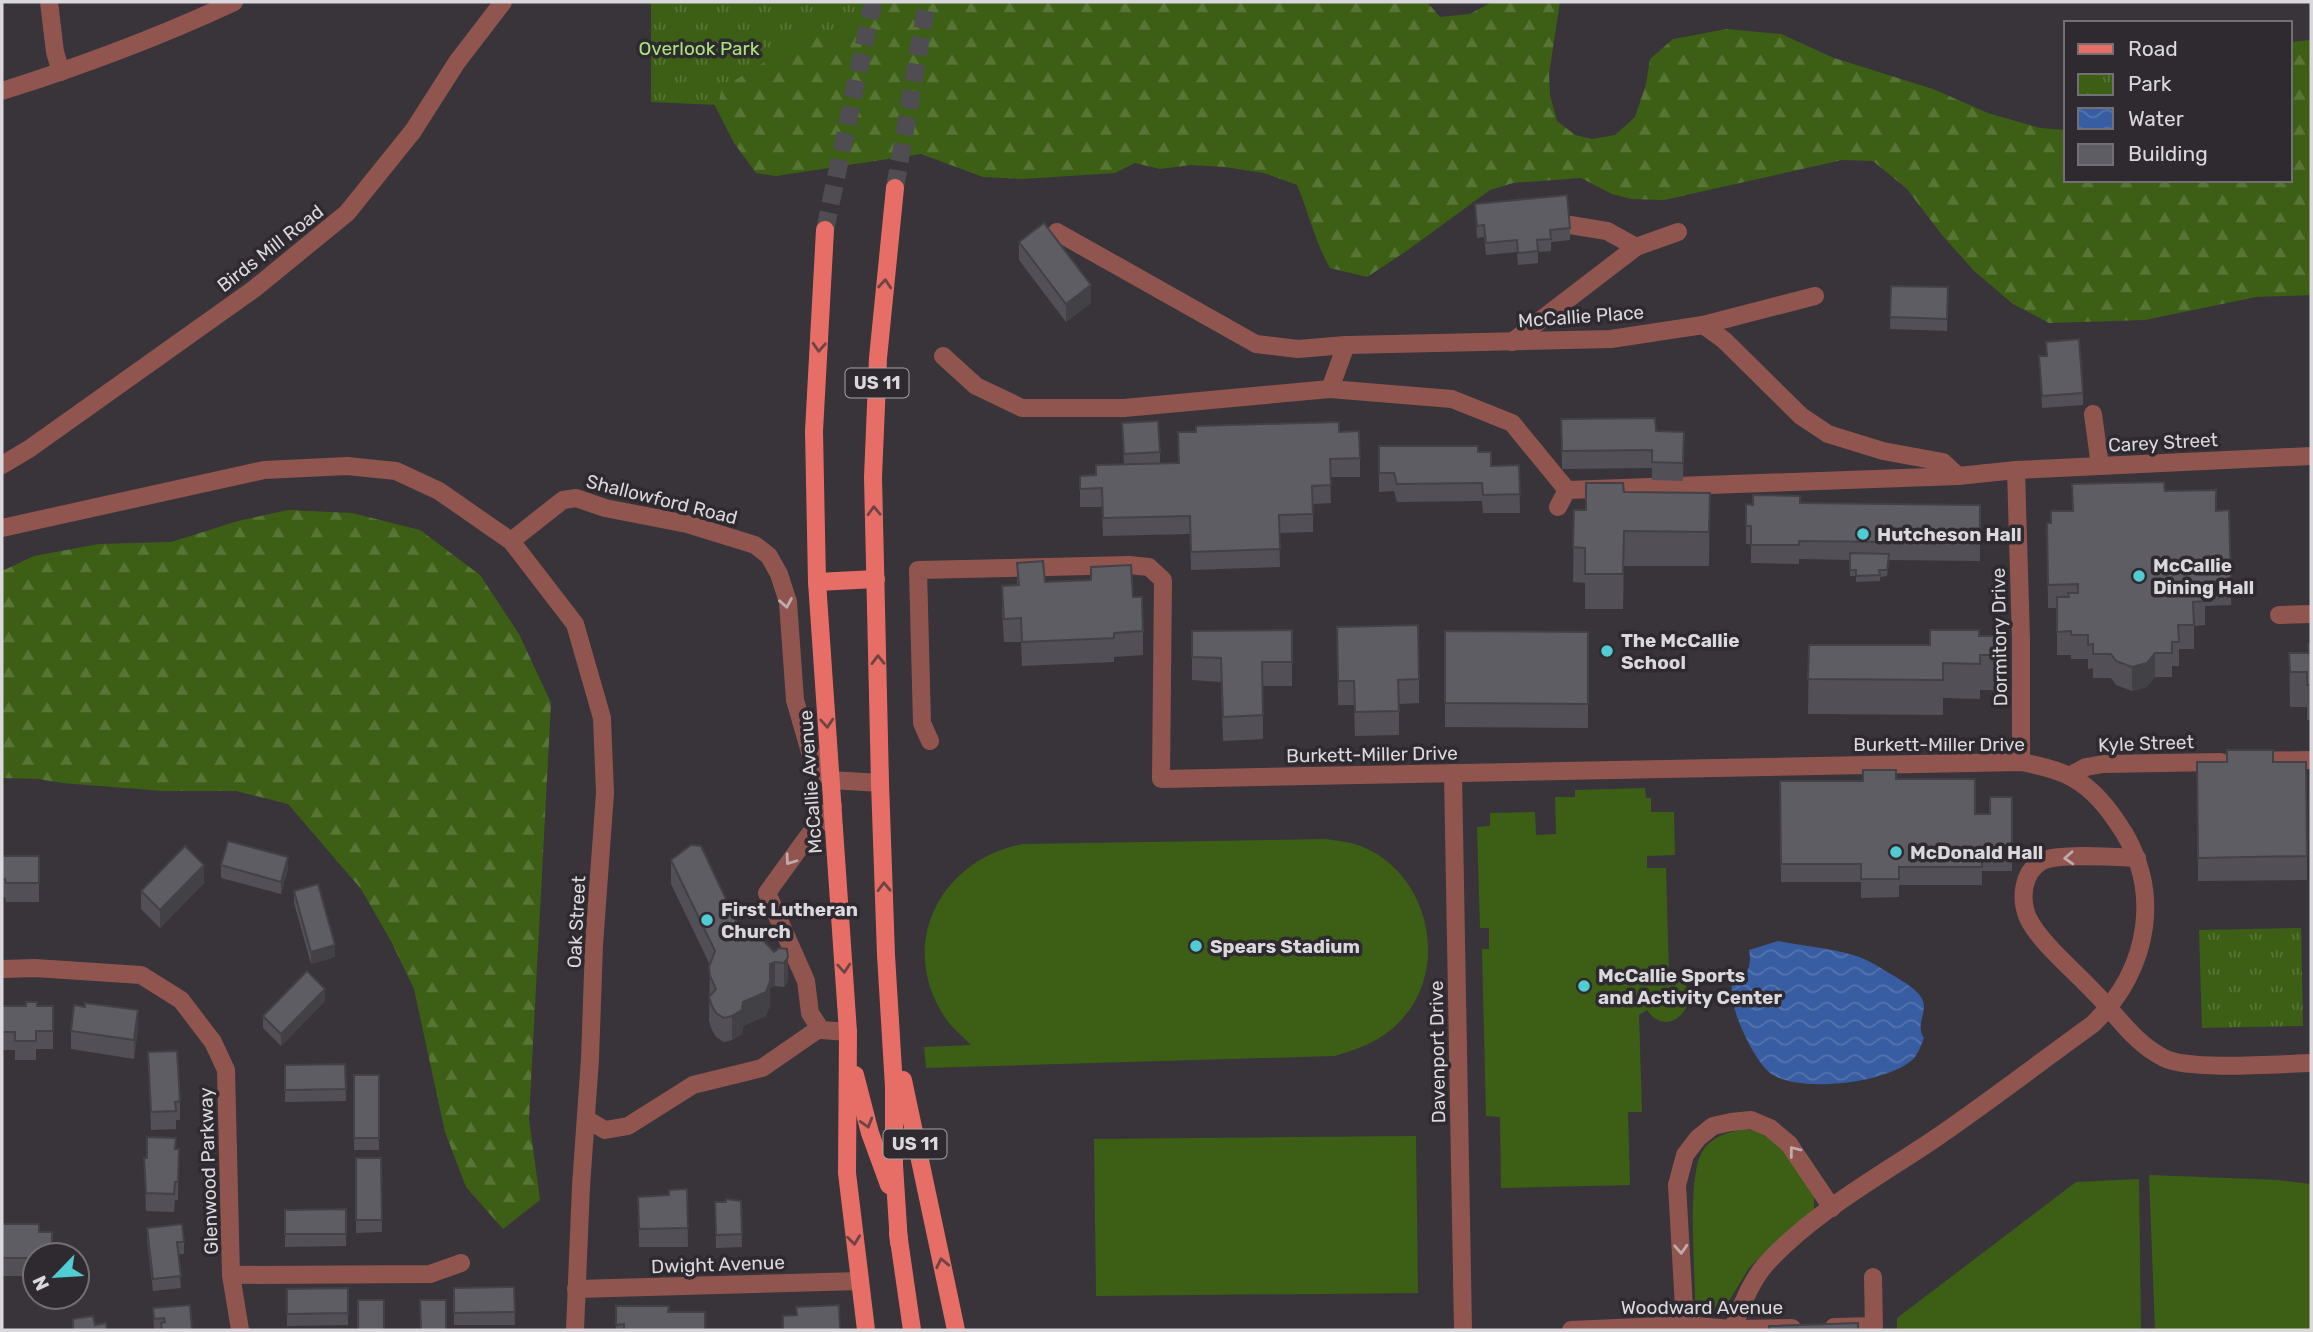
<svg xmlns="http://www.w3.org/2000/svg" width="2313" height="1332" font-family="Rubik,sans-serif">
  <style>
    .grass { fill: #3c5f15 }
    .forest { fill: url(#forest-firs) }
    .park { fill: url(#park-tufts) }
    .water { fill: url(#water-waves) }
    .lines { fill: none; stroke-linecap: round; stroke-linejoin: round }
    .major-tunnel { stroke: #504d52; stroke-width: 18; stroke-dasharray: 18 9; stroke-linecap: butt }
    .minor { stroke: #915550; stroke-width: 18 }
    .major { stroke: #e76e66; stroke-width: 18 }
    .wall { fill: #525056 }
    .shaded-wall { fill: #424146 }
    .building { fill: #5f5d64; stroke: #424146; stroke-width: 2 }
    .oneway { stroke: #6f4243 }
    .oneway2 { stroke: #c0aaab }
    .poi-dot { fill: #51ccd3; stroke: #2e2a30; stroke-width: 2.5 }
    .labels { text-anchor: middle; stroke-width: 7; stroke-linejoin: round; paint-order: stroke }
    .shield { fill: #2e2a30; stroke: #a6a4a8; stroke-width: 2 }
    .shield-label { font-size: 18px; font-weight: bold; fill: #dad8dc }
    .park-label { font-size: 19px; fill: #aae379; stroke: #2e2a30 }
    .street-label { font-size: 19px; fill: #dad8dc; stroke: #2e2a30 }
    .poi-label { font-size: 19px; font-weight: bold; fill: #dad8dc; stroke: #2e2a30; text-anchor: start }
  </style>
  <defs>
    <pattern id="forest-firs" width="22" height="20" patternUnits="userSpaceOnUse" patternTransform="scale(1.75)"><rect width="22" height="20" fill="#3c5f15"/><path d="M5 1l3.5 6h-7zM16 11l3.5 6h-7z" fill="#587536"/></pattern>
    <pattern id="park-tufts" width="24" height="20" patternUnits="userSpaceOnUse" patternTransform="scale(1.75)"><rect width="24" height="20" fill="#3c5f15"/><path d="M3 7l-1-3M5 7V3M7 7l1-3M15 17l-1-3M17 17v-4M19 17l1-3" fill="none" stroke="#587536"/></pattern>
    <pattern id="water-waves" width="16" height="10" patternUnits="userSpaceOnUse" patternTransform="scale(1.75)"><rect width="16" height="10" fill="#385da2"/><path d="M0 5q4-4 8 0t8 0" fill="none" stroke="#5474ae"/></pattern>
  </defs>
  <rect width="100%" height="100%" fill="#38343a"/>
  <!-- grass -->
  <g class="grass">
    <path d="M1645,788l1,10h5v14h23l1,43 -28,1v12h19l3,107c45,12 3,72 -22,35l-8,5 3,97h-14l2,73 -129,3 -1,-71 -14,-1 -4,-167h7v-21h-9l-3,-101 13,-1v-13l45,-1 1,23 20,-1 -1,-37h20v-7z"/>
    <path d="M1326,839c12,2 26,3 37,8 65,27 87,118 40,171 -18,21 -43,31 -69,38l-408,12 -2,-21 47,-2c-10,-10 -22,-20 -29,-32 -44,-73 1,-154 81,-169z"/>
    <path d="M1744,1129l11,2 21,10 23,28 15,28v12l-6,7 -20,14 -39,38 -28,46h-13l-9,-4 -4,-11c0,-32 -8,-122 7,-147 10,-16 24,-19 42,-23z"/>
    <path d="M1416,1136l2,157 -322,3 -2,-157z"/>
    <path d="M2149,1175l130,5 32,4v146h-156z"/>
    <path d="M2139,1179l2,151h-244v-12l179,-136z"/>
  </g>
  <!-- forest -->
  <g class="forest">
    <path d="M713,2h714l13,15 30,-3 22,-12h68l-11,72 1,21 7,26 18,14 17,4 23,-4 20,-18 11,-33 4,-25 23,-20 54,-10 54,5 53,24 99,31 55,24 52,15 26,2v50h224v-138l21,-2v255l-55,2 -111,23 -96,3 -36,-19 -39,-33 -32,-36 -35,-46 -34,-28 -31,-1 -178,40 -33,-1 -19,-5 -31,-16 -68,5 -23,7 -85,62 -38,25 -37,-9c-15,-26 -21,-55 -33,-83l-33,-12 -39,-6 -34,-2 -31,4 -25,-6 -20,10 -92,6 -40,-2 -62,-23 -145,22 -20,-3 -22,-30 -22,-43z"/>
    <path d="M288,510l64,3 68,17 60,45 39,59 32,69 -22,416 11,81 -37,29 -37,-42 -21,-55 -31,-143 -22,-46 -31,-54 -73,-85 -52,-13h-73l-101,-8 -24,-4 -36,-1v-207l32,-15 65,-12 72,-2 67,-21z"/>
  </g>
  <!-- park -->
  <g class="park">
    <path d="M651,2h212v32l-54,1 -87,53 -4,17 -67,-3z"/>
    <path d="M2301,928l2,98 -101,2 -3,-98z"/>
  </g>
  <!-- water -->
  <path class="water" d="M1778,941c25,5 51,7 75,14 15,4 29,14 43,22 9,6 19,11 25,20 9,14 -7,27 3,41 -3,7 -6,18 -13,23 -27,22 -109,32 -138,14 -16,-9 -38,-56 -40,-74 -2,-7 -1,-15 -1,-22l12,-2c6,-9 7,-16 5,-27z"/>
  <g class="lines">
    <!-- major-tunnel -->
    <g class="major-tunnel">
      <path d="M895,188l32,-186"/>
      <path d="M825,230l48,-228"/>
    </g>
    <!-- minor -->
    <g class="minor">
      <path d="M49,2l6,50 6,20"/>
      <path d="M2,91c79,-25 157,-54 232,-89"/>
      <path d="M1570,225l37,6 29,16 42,-15"/>
      <path d="M1057,232l199,112 42,5 48,-4 265,-6 92,-14 112,-29"/>
      <path d="M1703,325l21,15 77,76 27,18 55,17 60,11 15,14"/>
      <path d="M1512,342l124,-95"/>
      <path d="M943,356l33,30 46,22h102l206,-19 122,10 60,24 55,67"/>
      <path d="M1330,389l16,-44"/>
      <path d="M2093,414l7,52"/>
      <path d="M2,465l27,-16 225,-160 93,-76 66,-82 44,-69 46,-60"/>
      <path d="M2016,470l5,170v122"/>
      <path d="M1558,507l9,-17 391,-14 58,-6 295,-14"/>
      <path d="M2,528l262,-58 83,-4 49,5 43,20 72,50 64,83 27,94 3,75 -11,152 -4,114 -9,127 -6,144"/>
      <path d="M511,541l52,-41 13,-2 29,10 82,16 68,21 14,11 10,18 9,28 7,98 15,52 21,28 49,3"/>
      <path d="M2279,615l32,-1"/>
      <path d="M930,741l-8,-18 -4,-153 211,-5 20,2 14,13 -2,199 860,-17c16,3 31,6 46,13 20,9 38,29 50,47 47,66 33,147 -24,202 -54,39 -106,79 -160,116 -55,37 -122,74 -167,124 -16,18 -25,44 -34,66"/>
      <path d="M2249,761l62,-1"/>
      <path d="M1453,773l10,557"/>
      <path d="M2069,776l17,-9 17,-3 118,-2"/>
      <path d="M833,806l-27,33 -39,54 39,88 4,32 11,17 27,2"/>
      <path d="M2137,858c-20,-1 -79,-5 -95,3 -20,11 -22,38 -14,57 12,25 48,54 67,75 22,22 40,51 69,65 26,13 114,6 147,5"/>
      <path d="M2,969l33,-1 106,7 40,25 32,42 13,28 5,205 9,55"/>
      <path d="M586,1119l19,11 23,-4 65,-41 69,-17 58,-40"/>
      <path d="M231,1275l199,-1 31,-11"/>
      <path d="M1873,1277l1,53"/>
      <path d="M576,1289l284,-8"/>
      <path d="M1685,1325l-8,-140 8,-30 13,-17 15,-12 18,-4 20,-2 19,8 19,16 43,64"/>
      <path d="M1834,1327l40,-1"/>
      <path d="M1571,1330l114,-5 47,4 60,-1"/>
    </g>
    <!-- major -->
    <g class="major">
      <path d="M895,188l-17,170 -5,119 7,306 6,172 8,132v78l5,78"/>
      <path d="M825,230l-11,201 3,151 31,450 -1,141 19,157"/>
      <path d="M817,582l59,-3"/>
      <path d="M855,1075l15,58 19,52"/>
      <path d="M903,1080l53,250"/>
      <path d="M898,1233l14,97"/>
    </g>
  </g>
  <!-- wall -->
  <g class="wall">
    <path d="M1475,204l95,24v12l-19,2v9l-13,1v11l-20,2 -1,-13 -31,3 -2,-18 -7,1z"/>
    <path d="M1019,242l72,61 -25,19 -47,-62z"/>
    <path d="M1891,286l57,1 -1,44 -57,-2z"/>
    <path d="M2046,342l37,51v12l-41,3 -3,-52h7z"/>
    <path d="M1561,419l95,12 28,1 -1,49 -31,-1v-12l-90,1z"/>
    <path d="M1122,423l38,29v12l19,-1 -1,-31h161l21,26v19h-30l1,26 -18,1v28l-34,1 1,34 -89,3 -1,-36 -87,2 -1,-29h-22v-31l16,-1 28,-10z"/>
    <path d="M1379,446l99,6 13,14 28,-1 1,48h-37l-1,-12 -85,1 -3,-11 -15,1z"/>
    <path d="M2165,491l51,20 15,70v24l-26,1v19l-11,1v23h-15v17h-7v11h-17l-8,10 -15,4 -16,-6 -5,-7h-18v-10l-5,1v-10h-17v-4h-14v-47h-9l-1,-85h4l21,-12z"/>
    <path d="M1624,492l86,1 -1,73h-85l-1,43h-38v-26l-12,-1 1,-72h12z"/>
    <path d="M1800,503l180,2v56l-91,-1 -2,16 -7,1v4l-24,1v-6h-6v-16l-51,-1v5l-48,-1v-19h-5v-40z"/>
    <path d="M1017,563l28,19 46,-2v-13l42,30 10,34v24l-29,2v5l-92,4 -1,-24h-17l-2,-32v-24l15,-1z"/>
    <path d="M1337,627l82,52v24l-20,1v31l-44,1 -1,-31h-16z"/>
    <path d="M1292,630v56h-29v53l-40,2 -2,-59 -29,-2v-49z"/>
    <path d="M1445,631l143,1v96l-143,-1z"/>
    <path d="M1979,636h15v54h-14v9l-37,-1v17l-135,-1 1,-69h121z"/>
    <path d="M2311,644v76h-4v-13h-17l-1,-54h19z"/>
    <path d="M2197,762h76l34,94v24l-109,1z"/>
    <path d="M1896,779l79,35h15l22,-17v74h-30v14h-83v12l-38,1v-16h-80l-1,-101h83z"/>
    <path d="M2,856h37v46h-33l-1,-5h-3z"/>
    <path d="M671,860l71,73 32,19 13,-3 1,32 -4,6 -9,-1 -5,2v17l-4,11 -23,10 -1,8 -10,6 -8,2 -8,-5 -4,-7 -3,-9 1,-56 -39,-81z"/>
    <path d="M221,865l67,4 -7,25 -60,-16z"/>
    <path d="M204,883l-44,45 -19,-19v-18z"/>
    <path d="M294,891l41,66 -24,7 -17,-61z"/>
    <path d="M325,1001l-44,45 -18,-18v-12z"/>
    <path d="M2,1006h51v43h-17v11h-21v-10h-13z"/>
    <path d="M138,1028l-4,31 -63,-10v-18z"/>
    <path d="M148,1052l32,49v19h-4v9l-25,1z"/>
    <path d="M345,1064l1,37 -61,1v-37z"/>
    <rect x="354" y="1075" width="25" height="75"/>
    <path d="M176,1149h3l-1,51h-3l-1,12 -28,-1 -2,-53h3z"/>
    <path d="M356,1158h25l1,74 -26,1z"/>
    <path d="M687,1189l1,58h-49l-1,-50 31,-2z"/>
    <path d="M741,1201l1,46 -26,1 -1,-46z"/>
    <path d="M346,1209v37l-61,1v-37z"/>
    <path d="M2,1224l37,8 -4,23v21h-33z"/>
    <path d="M147,1228l37,14v12h-6l3,34 -28,3 -6,-51z"/>
    <path d="M514,1287l1,38h-61v-37z"/>
    <path d="M348,1288v37l-61,1v-37z"/>
    <path d="M616,1306l52,6 37,18h-89z"/>
    <path d="M153,1308l39,22h-38z"/>
  </g>
  <!-- shaded-wall -->
  <g class="shaded-wall">
    <path d="M1091,285v18l-25,19v-18z"/>
    <path d="M1624,531v35l-1,43v-35z"/>
    <path d="M2155,653v24l-8,10 -15,4v-24z"/>
    <path d="M288,857v12l-7,25v-12z"/>
    <path d="M204,865v18l-44,45v-18z"/>
    <path d="M335,945v12l-24,7v-12z"/>
    <path d="M788,957v24l-4,6v-24z"/>
    <path d="M775,962v24l-5,2v17l-4,11 -23,10 -1,8 -10,6v-24l38,-52z"/>
    <path d="M325,989v12l-44,45v-12z"/>
    <path d="M138,1010v18l-4,31v-19z"/>
  </g>
  <!-- building -->
  <g class="building">
    <path d="M1567,195l3,33 -20,2 1,9 -14,1 1,11 -20,2 -1,-13 -31,3 -2,-18 -7,1 -2,-22z"/>
    <path d="M1044,223l47,62 -25,19 -47,-62z"/>
    <path d="M1891,286l57,1 -1,32 -57,-2z"/>
    <path d="M2079,339l4,54 -41,3 -3,-40h8l-1,-14z"/>
    <path d="M1655,418l1,13 28,1 -1,31 -31,-1v-12l-90,1 -1,-32z"/>
    <path d="M1158,421l2,31 -36,2 -2,-31z"/>
    <path d="M1339,422v10l20,-1 1,27 -30,1 1,26 -19,1 1,28 -34,1 1,34 -89,3 -1,-36 -87,2 -1,-30 -22,1v-13l16,-1v-10l83,-2 -1,-31h18v-6z"/>
    <path d="M1379,446h99v6h13v14l28,-1 1,29 -37,1 -1,-12 -85,1 -3,-11h-15z"/>
    <path d="M2164,482l1,9 51,-1v21l13,-1 2,71 -26,1v19l-12,1 1,23h-16l1,17h-7v11h-17l-8,10 -15,4 -16,-6 -5,-7h-18v-10l-5,1v-10h-17v-4l-14,1v-35h12l-1,-4h10v-9l-30,1 -1,-62h4v-12h22l-1,-27z"/>
    <path d="M1586,483h37l1,9 86,1 -1,39 -85,-1 -1,43h-38v-26l-12,-1 1,-37h12z"/>
    <path d="M1753,495l47,1v7l180,2v38l-181,-2v4h-48v-19h-5v-22l7,1z"/>
    <path d="M1850,553l39,1 -2,16h-8l1,5 -24,1v-6h-6z"/>
    <path d="M1043,561l2,21 46,-2v-13l40,-2 2,32h9l1,34 -29,2v5l-92,4 -1,-24 -17,1 -2,-33 17,-1 -2,-22z"/>
    <path d="M1418,625l1,54 -21,1 1,31 -44,1 -1,-31h-16l-1,-54z"/>
    <path d="M1292,630v32h-30l1,53 -40,2 -2,-59 -29,-1v-26z"/>
    <path d="M1930,630h49v6h15v19h-14v9l-37,-1v17l-135,-1 1,-34h121z"/>
    <path d="M1445,631l143,1v72l-143,-1z"/>
    <path d="M2308,644h3v41h-4v-13h-17l-1,-19h20z"/>
    <path d="M2227,750h46v12h33l1,94 -109,2 -1,-96h30z"/>
    <path d="M1863,770h33v9h79v35h15v-17h22v56h-30v14h-83v12h-38v-15h-80l-1,-83h83z"/>
    <path d="M228,841l60,16 -7,25 -60,-17z"/>
    <path d="M691,845l10,1 41,87 17,3 15,16 5,-4 8,1 1,8 -4,6 -9,-1 -5,2v17l-4,11 -23,10 -1,8 -10,6 -8,2 -8,-5 -4,-7 -3,-9 7,-8 -6,-13 -1,-9 6,-16 -44,-91z"/>
    <path d="M185,846l19,19 -44,45 -19,-19z"/>
    <path d="M2,856h37v27h-33l-1,-4h-3z"/>
    <path d="M318,884l17,61 -24,7 -17,-61z"/>
    <path d="M307,971l18,18 -44,45 -18,-18z"/>
    <path d="M26,1002h11v4h16v25h-17v10h-21v-9h-13v-26h24z"/>
    <path d="M85,1003l53,7 -4,30 -63,-9 3,-26 11,2z"/>
    <path d="M177,1051l3,50 -5,1 1,9 -25,1 -3,-60z"/>
    <path d="M345,1064l1,25 -61,1v-25z"/>
    <rect x="354" y="1075" width="25" height="63"/>
    <path d="M147,1137l29,1 -1,11h4l-1,33h-3l-1,12 -28,-1 -2,-35h3z"/>
    <path d="M356,1158h25l1,62h-26z"/>
    <path d="M687,1189l1,39 -49,1 -1,-32 31,-2v-5z"/>
    <path d="M726,1199l15,2 1,33 -26,1 -1,-33h11z"/>
    <path d="M346,1209v25h-61v-24z"/>
    <path d="M2,1224h37v8h13v23h-17v3h-33z"/>
    <path d="M182,1224l2,18h-7l4,34 -28,3 -6,-51z"/>
    <path d="M514,1287l1,25 -61,1v-25z"/>
    <path d="M348,1288v25l-61,1v-25z"/>
    <rect x="358" y="1300" width="26" height="30"/>
    <path d="M420,1300h26v30h-25z"/>
    <path d="M190,1305l2,25h-30l-1,-7 4,-1 -1,-4 -10,1 -1,-11z"/>
    <path d="M839,1305l1,25h-57v-14l14,-1 -1,-8z"/>
    <path d="M616,1306h53l-1,6h37v18h-81v-6l-8,1z"/>
    <path d="M93,1316l2,9 11,-2 1,7h-34v-11z"/>
    <path d="M1858,1323v7h-89v-4z"/>
  </g>
  <!-- one-way arrows -->
  <defs><path id="oneway-chevron" d="M-2-3.5L2.5 0L-2 3.5" fill="none" stroke-width="1.6" stroke-linecap="round" stroke-linejoin="round" transform="scale(1.75)"/></defs>
  <g class="oneway">
    <use href="#oneway-chevron" transform="translate(885 284) rotate(-85)"/>
    <use href="#oneway-chevron" transform="translate(819 347) rotate(93)"/>
    <use href="#oneway-chevron" transform="translate(874 511) rotate(-92)"/>
    <use href="#oneway-chevron" transform="translate(878 660) rotate(-91)"/>
    <use href="#oneway-chevron" transform="translate(827 723) rotate(86)"/>
    <use href="#oneway-chevron" transform="translate(884 887) rotate(-92)"/>
    <use href="#oneway-chevron" transform="translate(844 968) rotate(86)"/>
    <use href="#oneway-chevron" transform="translate(867 1123) rotate(73)"/>
    <use href="#oneway-chevron" transform="translate(854 1240) rotate(83)"/>
    <use href="#oneway-chevron" transform="translate(942 1263) rotate(-102)"/>
  </g>
  <g class="oneway2">
    <use href="#oneway-chevron" transform="translate(786 603) rotate(80)"/>
    <use href="#oneway-chevron" transform="translate(2069 858) rotate(177)"/>
    <use href="#oneway-chevron" transform="translate(790 860) rotate(126)"/>
    <use href="#oneway-chevron" transform="translate(1794 1151) rotate(-128)"/>
    <use href="#oneway-chevron" transform="translate(1681 1249) rotate(87)"/>
  </g>
  <!-- markers -->
  <g class="poi-dot">
    <circle cx="1863" cy="534" r="7"/>
    <circle cx="2139" cy="576" r="7"/>
    <circle cx="1607" cy="651" r="7"/>
    <circle cx="1896" cy="852" r="7"/>
    <circle cx="707" cy="920" r="7"/>
    <circle cx="1196" cy="946" r="7"/>
    <circle cx="1584" cy="986" r="7"/>
  </g>
  <g class="labels">
    <!-- shield labels -->
    <g class="shield">
      <rect x="845.5" y="368.5" width="63" height="29" rx="5"/>
      <rect x="883.5" y="1129.5" width="63" height="29" rx="5"/>
    </g>
    <g class="shield-label">
      <text x="877" y="389">US 11</text>
      <text x="915" y="1150">US 11</text>
    </g>
    <!-- park labels -->
    <g class="park-label">
      <text x="699" y="55">Overlook Park</text>
    </g>
    <!-- street labels -->
    <g class="street-label">
      <text transform="translate(270 248) rotate(-38)" y="7">Birds Mill Road</text>
      <text transform="translate(1581 316) rotate(-4)" y="7">McCallie Place</text>
      <text transform="translate(2163 442) rotate(-3)" y="7">Carey Street</text>
      <text transform="translate(662 499) rotate(14)" y="7">Shallowford Road</text>
      <text transform="translate(1999 637) rotate(-91)" y="7">Dormitory Drive</text>
      <text transform="translate(2146 743) rotate(-2)" y="7">Kyle Street</text>
      <text x="1939" y="751">Burkett-Miller Drive</text>
      <text transform="translate(1372 754) rotate(-1)" y="7">Burkett-Miller Drive</text>
      <text transform="translate(810 782) rotate(-94)" y="7">McCallie Avenue</text>
      <text transform="translate(576 922) rotate(-87)" y="7">Oak Street</text>
      <text transform="translate(1437 1052) rotate(-91)" y="7">Davenport Drive</text>
      <text transform="translate(208 1171) rotate(-92)" y="7">Glenwood Parkway</text>
      <text transform="translate(718 1264) rotate(-2)" y="7">Dwight Avenue</text>
      <text x="1702" y="1314">Woodward Avenue</text>
    </g>
    <!-- poi labels -->
    <g class="poi-label">
      <text x="1877" y="541">Hutcheson Hall</text>
      <text x="2153" y="572">McCallie<tspan x="2153" dy="22">Dining Hall</tspan></text>
      <text x="1621" y="647">The McCallie<tspan x="1621" dy="22">School</tspan></text>
      <text x="1910" y="859">McDonald Hall</text>
      <text x="721" y="916">First Lutheran<tspan x="721" dy="22">Church</tspan></text>
      <text x="1210" y="953">Spears Stadium</text>
      <text x="1598" y="982">McCallie Sports<tspan x="1598" dy="22">and Activity Center</tspan></text>
    </g>
  </g>
  <!-- border -->
  <rect width="2313" height="1332" fill="none" stroke="#dad8dc" stroke-width="7"/>
  <!-- legend -->
  <rect x="2064" y="21" width="228" height="161" fill="#2e2a30" stroke="#737075" stroke-width="2"/>
  <rect x="2078" y="44" width="35" height="10" fill="#e76e66" stroke="#737075" stroke-width="2"/>
  <text x="2128" y="56" font-size="21" fill="#dad8dc">Road</text>
  <rect x="2078" y="74" width="35" height="21" fill="url(#park-tufts)" stroke="#737075" stroke-width="2"/>
  <text x="2128" y="91" font-size="21" fill="#dad8dc">Park</text>
  <rect x="2078" y="108" width="35" height="21" fill="url(#water-waves)" stroke="#737075" stroke-width="2"/>
  <text x="2128" y="126" font-size="21" fill="#dad8dc">Water</text>
  <rect x="2078" y="144" width="35" height="21" fill="#5f5d64" stroke="#737075" stroke-width="2"/>
  <text x="2128" y="161" font-size="21" fill="#dad8dc">Building</text>
  <!-- north arrow -->
  <g transform="translate(56 1276) rotate(245)"><circle r="33" fill="#2e2a30" stroke="#737075" stroke-width="2"/>
  <path d="M0-5L12 26L0 18L-12 26Z" fill="#51ccd3"/>
  <text y="-10" font-size="19" font-weight="bold" text-anchor="middle" fill="#dad8dc">N</text>
  </g>
</svg>
